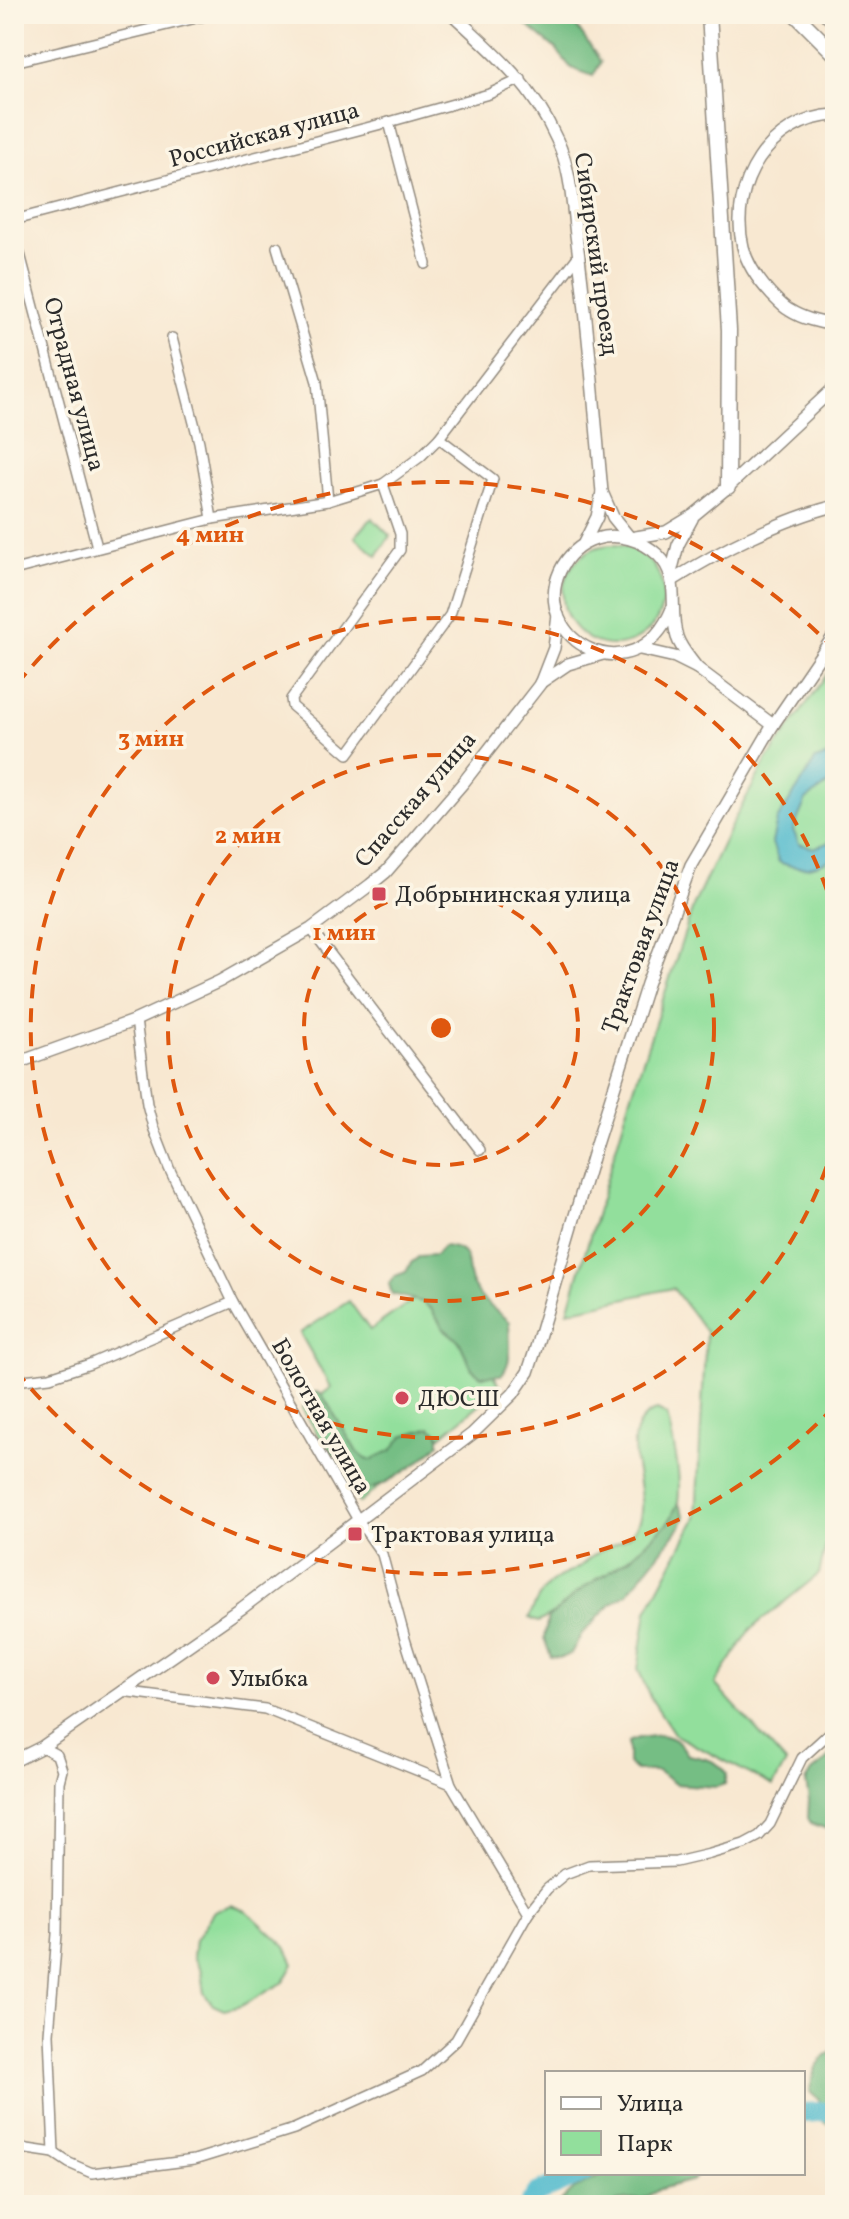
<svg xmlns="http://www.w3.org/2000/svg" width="849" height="2219" font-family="Vollkorn,serif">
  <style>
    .green { fill: #92df9c; stroke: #5e8564; stroke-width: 2 }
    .forest { fill: #75be84; stroke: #507458; stroke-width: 2 }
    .water { fill: #50bacd; stroke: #3e727c; stroke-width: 2 }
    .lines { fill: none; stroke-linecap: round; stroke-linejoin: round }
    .river { stroke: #50bacd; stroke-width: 20 }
    .minor-casing { stroke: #928a7e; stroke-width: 12 }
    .tertiary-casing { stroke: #928a7e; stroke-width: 14 }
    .trunk-casing { stroke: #928a7e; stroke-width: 17 }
    .minor { stroke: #fff; stroke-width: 9 }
    .tertiary { stroke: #fff; stroke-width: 11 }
    .trunk { stroke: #fff; stroke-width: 14 }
    .ring { fill: none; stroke: #df570e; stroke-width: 4; stroke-dasharray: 14 10 }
    .poi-dot { fill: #d1495b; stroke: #fcf5e5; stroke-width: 3 }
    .labels { text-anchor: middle; stroke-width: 7; stroke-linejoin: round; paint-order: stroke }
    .street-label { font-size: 24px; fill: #2b2b2b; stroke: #fcf5e5 }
    .poi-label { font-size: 24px; fill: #2b2b2b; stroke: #fcf5e5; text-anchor: start }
    .centre { fill: #df570e; stroke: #fcf5e5; stroke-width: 4 }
    .ring-label { font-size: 24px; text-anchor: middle; font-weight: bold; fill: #df570e; stroke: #fcf5e5; stroke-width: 7; stroke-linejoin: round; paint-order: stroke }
  </style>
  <rect width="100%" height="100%" fill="#fcf5e5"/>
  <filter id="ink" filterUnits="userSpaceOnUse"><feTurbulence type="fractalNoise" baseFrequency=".0125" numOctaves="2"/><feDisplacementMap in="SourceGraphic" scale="16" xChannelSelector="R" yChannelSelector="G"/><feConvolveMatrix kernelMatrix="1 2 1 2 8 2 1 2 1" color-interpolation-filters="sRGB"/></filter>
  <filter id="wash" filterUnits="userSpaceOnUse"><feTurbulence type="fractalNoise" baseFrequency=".006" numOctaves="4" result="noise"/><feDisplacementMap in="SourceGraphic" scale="32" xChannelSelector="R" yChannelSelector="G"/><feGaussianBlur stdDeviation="1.8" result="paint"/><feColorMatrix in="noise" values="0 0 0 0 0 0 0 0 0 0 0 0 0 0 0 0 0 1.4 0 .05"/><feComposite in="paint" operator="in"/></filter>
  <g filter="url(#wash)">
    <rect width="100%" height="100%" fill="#f8e8d1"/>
    <!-- green -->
    <g class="green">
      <path d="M372,518l18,18 -13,20 -22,-19z"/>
      <circle cx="613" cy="595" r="50"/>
      <path d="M835,663v873l-7,1 -9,37 -68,55 -36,55 71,79 -13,23 -98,-51 -25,-38 -12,-28 9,-58 49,-93 10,-186 -33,-44 -105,23 62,-211 64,-196 39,-82 32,-59z"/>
      <path d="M438,1282l63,105 -142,116 -57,-95 29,-20 -31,-55 49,-32 21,29z"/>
      <path d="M657,1410l10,5c6,27 15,59 11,87 -5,31 -64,67 -90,83 -17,11 -30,29 -50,37l-9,-4c5,-13 12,-27 23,-36 8,-6 19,-10 27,-15 7,-5 13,-11 20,-15 15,-9 32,-12 39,-29 15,-34 -29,-93 19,-113z"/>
      <path d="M231,1905l16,6 39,36 8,17 -10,18 -43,24 -17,4 -11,-5 -9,-12 -3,-21 -8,-15 2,-17 19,-29z"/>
    </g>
    <!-- forest -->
    <g class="forest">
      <path d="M513,14h50l13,12 25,36 -8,14 -22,-8 -15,-19z"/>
      <path d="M443,1246c23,2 24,8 26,28 0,6 7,17 11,22 8,10 20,17 29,26 0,19 5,39 -8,53l-20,1 -9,-7 -13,-28 -16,-13 -12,-19 -9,-7 -30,-8 -3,-10 6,-8 11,-4 5,-9 9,-7 15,-1z"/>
      <path d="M316,1392l6,2 35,58 9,7 5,1 21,-10 11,-14 27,-9 9,6v11c-14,16 -63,50 -85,47l-48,-89 4,-9z"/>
      <path d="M678,1503l7,13 -4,10 -53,67 -17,11 -30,31 -10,19 -10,4 -10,-1 -7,-19 4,-20 34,-29 47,-30 40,-37z"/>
      <path d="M661,1735c14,3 20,8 27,20 16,3 30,5 39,19l-2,10 -9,3 -41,-3 -17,-13h-22l-8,-7v-22l10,-4z"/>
      <path d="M835,1747v85l-24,-9 -3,-5 1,-18 -3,-18 6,-10 15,-12z"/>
      <path d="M835,2049v78h-3l-9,-6 -4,-21 -9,-8c3,-24 6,-29 25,-43z"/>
      <path d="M605,2173h95l-7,7 -33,9 -17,10 -25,2 -4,4h-57l17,-16z"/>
    </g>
    <!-- water -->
    <path class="water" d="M827,756l6,11 1,13 -28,20 -13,30 6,14 15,4 21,-8v17c-19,11 -35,14 -56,5l-7,-19 5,-23 25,-38 13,-22z"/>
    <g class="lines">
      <!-- river -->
      <g class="river">
        <path d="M803,2113l32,-2"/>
        <path d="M529,2205l8,-12 47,-20"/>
      </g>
    </g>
  </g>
  <g filter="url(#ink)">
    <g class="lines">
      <!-- minor casing -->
      <g class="minor-casing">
        <g id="minor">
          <path d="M14,62l199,-48"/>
          <path d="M389,122l37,142"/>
          <path d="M14,220l375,-98 100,-28 32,-15"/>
          <path d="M14,231l83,316"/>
          <path d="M277,247l40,135 11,119"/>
          <path d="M172,338l27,104 13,77"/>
          <path d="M383,484l17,50v16l-109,149 1,7 56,48 102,-139 43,-136 -54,-41"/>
          <path d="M14,570l198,-51 116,-18 36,-11 19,-6 37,-27 19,-19 140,-183"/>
          <path d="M311,929l169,221"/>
          <path d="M136,1020l11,84 6,23 16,41 64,134 125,218 24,34 23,85 46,145 77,129"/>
          <path d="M14,1381l36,-4 40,-13 143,-62"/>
          <path d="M121,1691l144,18 186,75"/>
          <path d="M42,1747l15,8 5,15 -3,12 -2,152 -8,100 5,119"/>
          <path d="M14,2147l40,6 15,10 23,10 102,-13 100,-31 128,-58 34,-31 72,-127 19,-24 18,-15 24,-9 87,-3 34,-8 34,-10 15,-8 11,-12 32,-66 33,-30"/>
        </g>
      </g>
      <!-- tertiary casing -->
      <g class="tertiary-casing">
        <g id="tertiary">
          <path d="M452,14c42,38 81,72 105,126 14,29 15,63 19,95 12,85 18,171 26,257l11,25 17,21 36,-6 28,-17 34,-28 107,-100"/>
          <path d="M835,115c-65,3 -107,70 -92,132 4,17 16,34 28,47 5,5 11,12 18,16 14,9 29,12 46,15"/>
          <path d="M584,543l13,-26 5,-25"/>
          <path d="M671,573l7,-28 14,-26"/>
          <path d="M673,580c46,-29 109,-61 162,-74"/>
          <path d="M672,609c-38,90 -143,30 -112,-38 7,-15 20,-27 36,-32 21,-7 46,1 62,16 24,23 10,54 19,82 4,12 13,21 20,31"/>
          <path d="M640,649l35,8 22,11 76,57"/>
          <path d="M540,683l28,-19 35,-10"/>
          <path d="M14,1064l122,-44 84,-39 91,-52 59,-44 16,-13 77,-89 77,-99 14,-36 4,-33"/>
          <path d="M14,1761l28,-14 200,-139 230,-174 41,-40 15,-22 7,-21 59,-200 53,-167 44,-119 82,-140 62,-91"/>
        </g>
      </g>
      <!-- trunk casing -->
      <g class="trunk-casing">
        <g id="trunk">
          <path d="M709,14l20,316 -1,157"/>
          <path d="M795,14l40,40"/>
          <path d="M827,14l8,8"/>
        </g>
      </g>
      <!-- minor -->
      <use href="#minor" class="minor"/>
      <!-- tertiary -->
      <use href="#tertiary" class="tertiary"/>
      <!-- trunk -->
      <use href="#trunk" class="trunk"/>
    </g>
  </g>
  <!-- distance rings -->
  <g class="ring">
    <circle cx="441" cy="1028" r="137"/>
    <circle cx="441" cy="1028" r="273"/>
    <path d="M834 1144A410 410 0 1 1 834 912"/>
    <path d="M834 1407A546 546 0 0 1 17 1372M17 684A546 546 0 0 1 834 649"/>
  </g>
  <!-- markers -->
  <g class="poi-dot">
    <rect x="371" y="886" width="16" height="16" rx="4"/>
    <circle cx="402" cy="1398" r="8"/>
    <rect x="347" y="1526" width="16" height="16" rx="4"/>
    <circle cx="213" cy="1678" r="8"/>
  </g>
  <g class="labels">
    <!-- street labels -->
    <g class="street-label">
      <text transform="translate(264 134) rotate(-15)" y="8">Российская улица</text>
      <text transform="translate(597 254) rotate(82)" y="8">Сибирский проезд</text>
      <text transform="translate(75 384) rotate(75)" y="8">Отрадная улица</text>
      <text transform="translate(415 799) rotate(-49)" y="8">Спасская улица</text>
      <text transform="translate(640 946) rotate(-70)" y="8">Трактовая улица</text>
      <text transform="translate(322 1416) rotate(60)" y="8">Болотная улица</text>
    </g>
    <!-- poi labels -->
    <g class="poi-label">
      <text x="395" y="902">Добрынинская улица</text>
      <text x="418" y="1406">ДЮСШ</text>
      <text x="371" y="1542">Трактовая улица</text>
      <text x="229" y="1686">Улыбка</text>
    </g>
  </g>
  <circle cx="441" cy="1028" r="12" class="centre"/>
  <g class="ring-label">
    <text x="210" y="542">4 мин</text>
    <text x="151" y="746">3 мин</text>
    <text x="248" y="843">2 мин</text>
    <text x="344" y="940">1 мин</text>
  </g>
  <!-- margin -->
  <rect width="849" height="2219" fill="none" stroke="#fcf5e5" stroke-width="48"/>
  <!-- legend -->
  <rect x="545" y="2071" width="260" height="104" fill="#fcf5e5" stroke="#a8a49b" stroke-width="2"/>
  <rect x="561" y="2097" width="40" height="12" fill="#ffffff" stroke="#a8a49b" stroke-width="2"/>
  <text x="617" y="2111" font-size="24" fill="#2b2b2b">Улица</text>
  <rect x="561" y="2131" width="40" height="24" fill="#92df9c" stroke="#a8a49b" stroke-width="2"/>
  <text x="617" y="2151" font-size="24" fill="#2b2b2b">Парк</text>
</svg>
